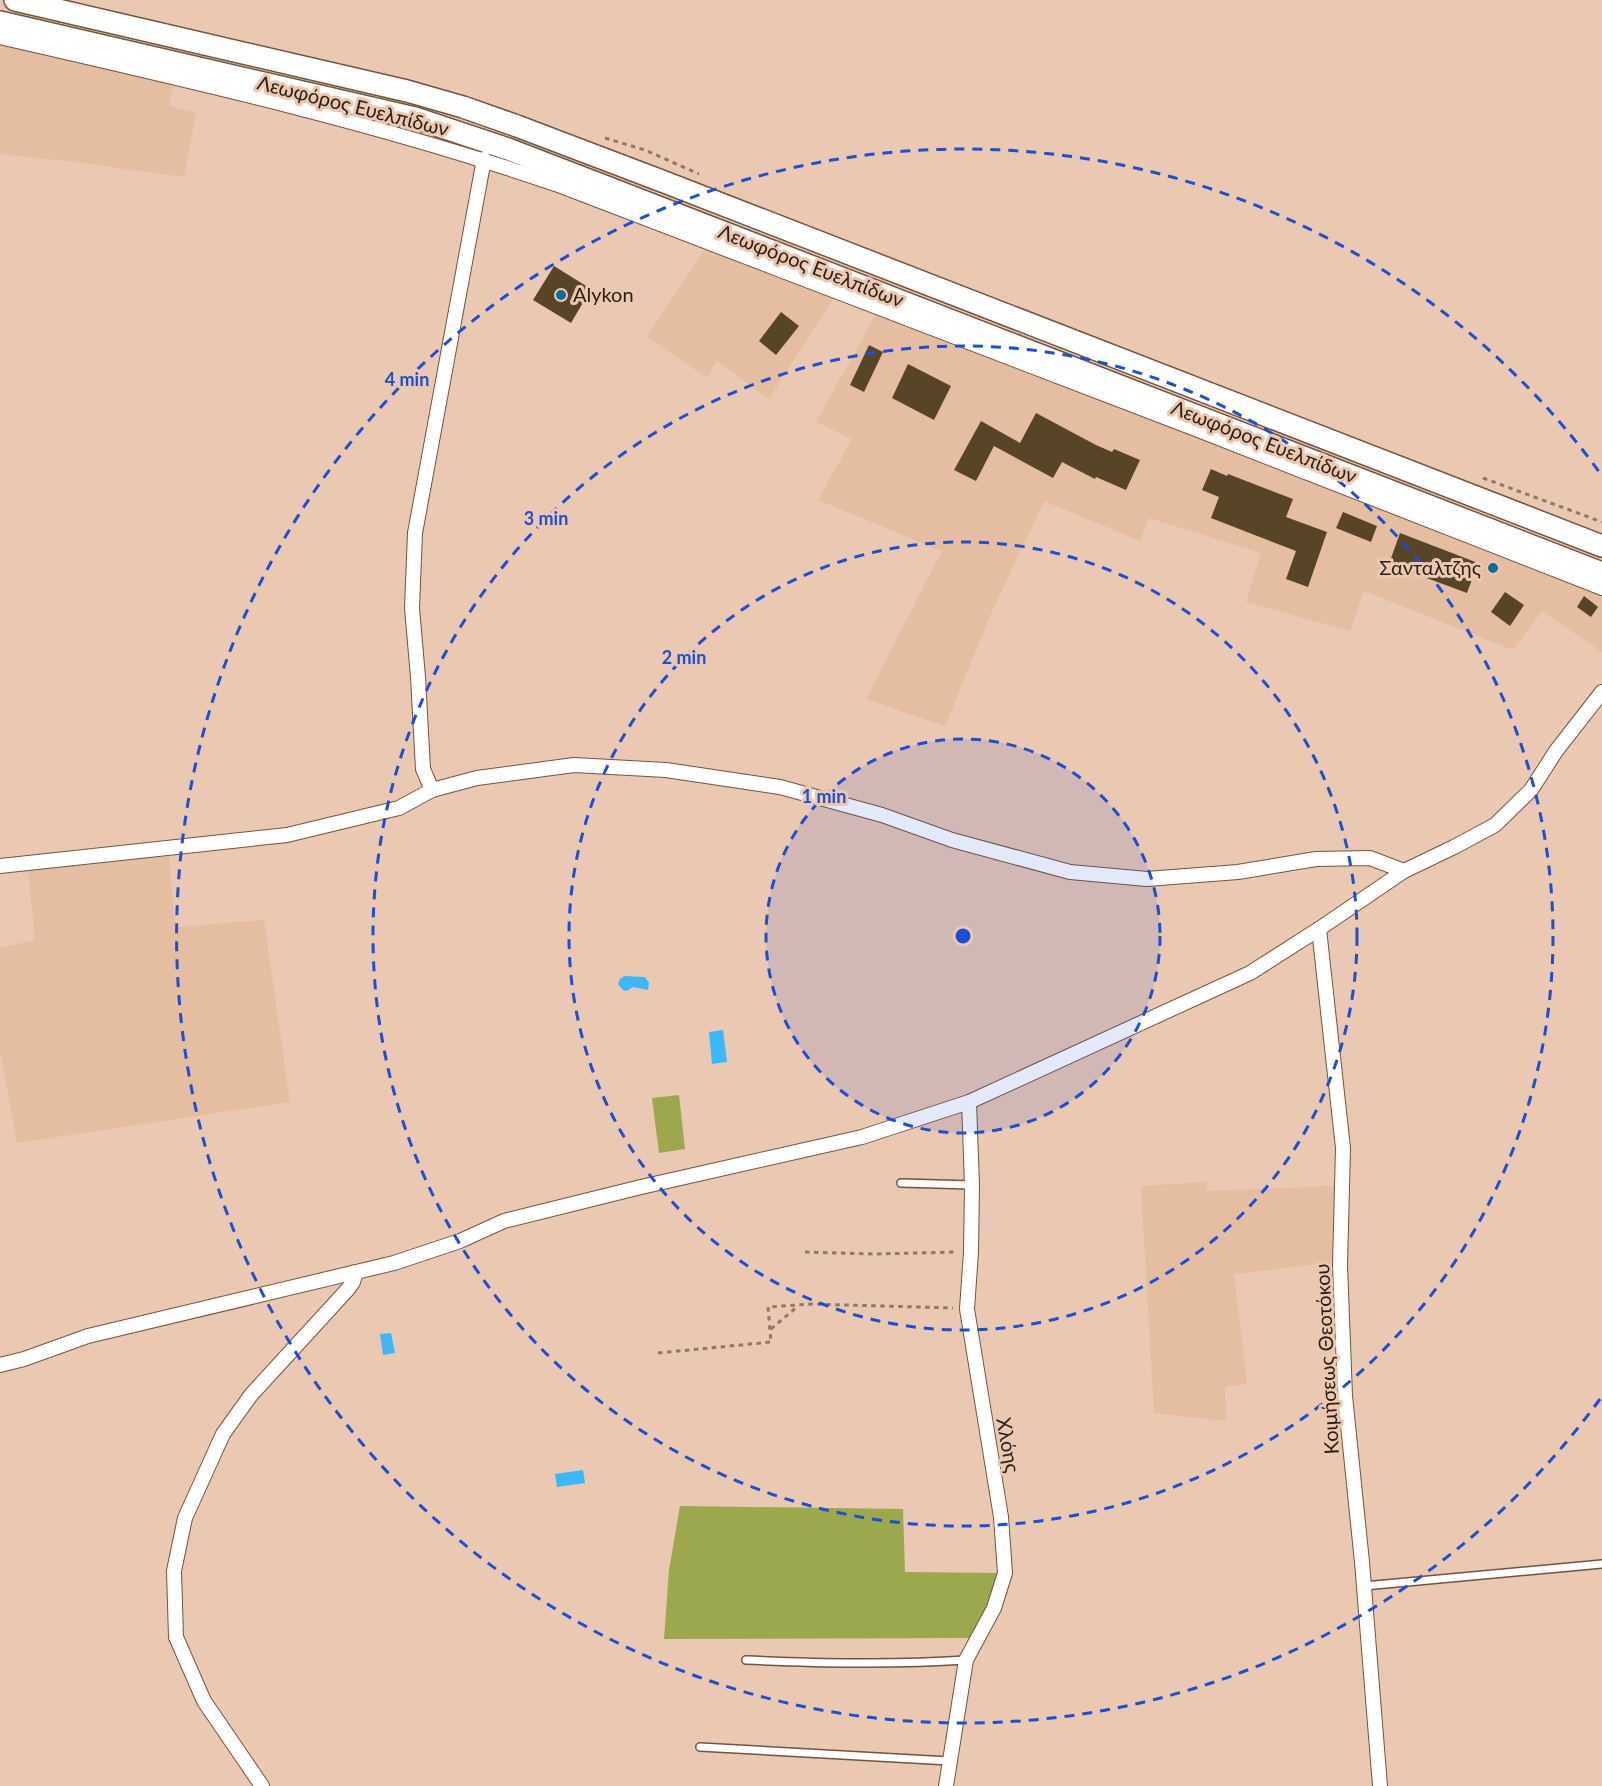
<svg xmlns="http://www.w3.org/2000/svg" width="1602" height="1786" font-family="Lato,sans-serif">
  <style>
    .built { fill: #e5bda0 }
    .green { fill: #9ba84d }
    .water { fill: #39b9fa }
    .building { fill: #584528 }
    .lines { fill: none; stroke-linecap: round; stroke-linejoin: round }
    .lane-casing { stroke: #71543f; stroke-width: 10 }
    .street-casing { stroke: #71543f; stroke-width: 16 }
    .primary-casing { stroke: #71543f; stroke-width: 24 }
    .path { stroke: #907868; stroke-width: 3; stroke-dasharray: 4.5 4.5; stroke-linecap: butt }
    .lane { stroke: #fff; stroke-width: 7 }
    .street { stroke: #fff; stroke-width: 14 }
    .primary { stroke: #fff; stroke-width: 21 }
    .ring { fill: none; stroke: #1d4ed8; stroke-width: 3; stroke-dasharray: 10 8 }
    .poi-dot { fill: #076e9b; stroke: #ebc8b1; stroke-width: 2 }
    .labels { text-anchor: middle; stroke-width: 6; stroke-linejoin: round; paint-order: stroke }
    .street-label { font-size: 20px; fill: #2a1e15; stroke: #ebc8b1 }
    .poi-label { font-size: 20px; fill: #2a1e15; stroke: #ebc8b1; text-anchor: start }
    .centre { fill: #1d4ed8; stroke: #ebc8b1; stroke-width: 3 }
    .ring-label { font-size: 18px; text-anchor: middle; font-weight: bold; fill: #1d4ed8; stroke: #ebc8b1; stroke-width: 6; stroke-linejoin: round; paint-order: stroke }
  </style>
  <rect width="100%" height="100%" fill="#ebc8b1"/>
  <!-- built -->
  <g class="built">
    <path d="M0,43l173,41 -4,22 27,7 -12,64 -109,-15 -75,-8z"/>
    <path d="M705,249l129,48 -65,102 -52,-38 -10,17 -60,-42z"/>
    <path d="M877,313l725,282v57l-60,-41 -29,39 -149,-59 -14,40 -104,-29 15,-49 -112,-35 -9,23 -96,-40 -54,115 -45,110 -79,-27 76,-148 -124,-51 34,-61 -36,-17z"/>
    <path d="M169,856l6,71 89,-7 26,182 -273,41 -17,-93v-102l35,-8 -7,-70z"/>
    <path d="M1206,1182l2,9 128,-5 -2,76 -100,12 13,110 -22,3 1,34 -72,-8 -13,-227z"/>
  </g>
  <!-- green -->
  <g class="green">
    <path d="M679,1095l6,54 -26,4 -7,-55z"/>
    <path d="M680,1506l223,3 2,63 95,1 -17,49 -14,16 -305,1 5,-69z"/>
  </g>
  <!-- water -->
  <g class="water">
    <path d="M624,976l21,1 4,6 -1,7 -15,-3 -6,4 -4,-1 -5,-6 2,-5z"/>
    <path d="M723,1030l4,32 -15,2 -3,-32z"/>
    <path d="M391,1333l4,20 -12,2 -3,-21z"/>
    <path d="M583,1470l2,13 -28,4 -2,-13z"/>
  </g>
  <!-- building -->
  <g class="building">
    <path d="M554,266l37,23 -20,34 -38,-23z"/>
    <path d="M781,312l18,14 -23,29 -17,-14z"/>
    <path d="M869,345l14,7 -19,40 -14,-7z"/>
    <path d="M908,364l43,22 -17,34 -42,-22z"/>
    <path d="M1036,413l60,32 16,7 2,-3 26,11 -14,30 -30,-13 -1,2 -33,-17 -9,16 -59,-32 -18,35 -22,-11 27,-49 39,22z"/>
    <path d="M1211,469l16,7 1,-2 65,25 -7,18 41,15 -19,55 -22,-8 10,-28 -85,-33 8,-21 -17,-7z"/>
    <path d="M1343,512l34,14 -6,16 -35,-14z"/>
    <path d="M1400,533l78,30 -11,30 -78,-29z"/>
    <path d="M1505,592l19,13 -14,21 -19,-14z"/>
    <path d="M1584,596l14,11 -7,10 -14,-10z"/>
  </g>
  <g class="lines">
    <!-- lane casing -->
    <g class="lane-casing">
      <g id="lane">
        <path d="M901,1183l71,2"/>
        <path d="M1364,1586l238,-22"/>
        <path d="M746,1660c73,3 146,5 220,0"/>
        <path d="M700,1747l249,14"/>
      </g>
    </g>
    <!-- street casing -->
    <g class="street-casing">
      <g id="street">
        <path d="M0,37c188,43 379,86 561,149l632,242 409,160"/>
        <path d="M432,790l-9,-21 -5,-92 -6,-69 3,-75 69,-374"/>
        <path d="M0,866l287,-31 112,-27 33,-18 45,-12 97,-13 92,5 114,17 102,28 70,25 118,32 77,7 91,-7 78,-13 54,-1 34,13"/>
        <path d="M1319,929l24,219 -3,117 5,131 17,166 18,224"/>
        <path d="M0,1365l24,-6 64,-23 306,-73 66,-22 44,-20 137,-34 221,-50 107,-35 281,-129 69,-44 85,-58 50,-24 41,-22 36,-35 25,-39 46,-59"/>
        <path d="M262,1786l-58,-85 -28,-64 -2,-66 11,-53 38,-84 28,-39 97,-106 5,-7 3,-10"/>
        <path d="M946,1786l20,-126 28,-52 11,-35 -4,-56 -34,-208 4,-57 1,-67 -3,-83"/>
      </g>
    </g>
    <!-- primary casing -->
    <g class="primary-casing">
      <g id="primary">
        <path d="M15,0l392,91 56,16 54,19 150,57 935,363"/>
        <path d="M0,22l415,96 93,31 91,35 1003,389"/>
      </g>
    </g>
    <!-- path -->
    <g class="path">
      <path d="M605,138l40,12 54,24"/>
      <path d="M1483,478l119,44"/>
      <path d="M805,1252l70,2 82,-2"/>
      <path d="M771,1329l27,-23"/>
      <path d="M658,1353l113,-11 -3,-35 44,-3 141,4"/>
    </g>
    <!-- lane -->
    <use href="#lane" class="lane"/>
    <!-- street -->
    <use href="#street" class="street"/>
    <!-- primary -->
    <use href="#primary" class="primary"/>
  </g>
  <!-- distance rings -->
  <circle cx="963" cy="936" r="197" fill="#1d4ed8" fill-opacity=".12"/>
  <g class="ring">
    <circle cx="963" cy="936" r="197"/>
    <circle cx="963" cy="936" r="394"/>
    <circle cx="963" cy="936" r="590"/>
    <path d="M1600 1399A787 787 0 1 1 1600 473"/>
  </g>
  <!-- markers -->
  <g class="poi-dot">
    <circle cx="561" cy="295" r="6"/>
    <circle cx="1493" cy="568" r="6"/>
  </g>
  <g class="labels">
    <!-- street labels -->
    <g class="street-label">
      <text transform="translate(353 106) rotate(14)" y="7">Λεωφόρος Ευελπίδων</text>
      <text transform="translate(811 266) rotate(21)" y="7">Λεωφόρος Ευελπίδων</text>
      <text transform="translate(1264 442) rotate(21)" y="7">Λεωφόρος Ευελπίδων</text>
      <text transform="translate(1327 1359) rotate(-93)" y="7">Κοιμήσεως Θεοτόκου</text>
      <text transform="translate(1008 1445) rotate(80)" y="7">Χλόης</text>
    </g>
    <!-- poi labels -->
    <g class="poi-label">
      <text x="573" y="302">Alykon</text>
      <text x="1481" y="575" text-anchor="end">Σανταλτζης</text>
    </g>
  </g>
  <circle cx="963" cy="936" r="9" class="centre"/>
  <g class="ring-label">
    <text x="407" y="386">4 min</text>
    <text x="546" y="525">3 min</text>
    <text x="684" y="664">2 min</text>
    <text x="824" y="803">1 min</text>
  </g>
</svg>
